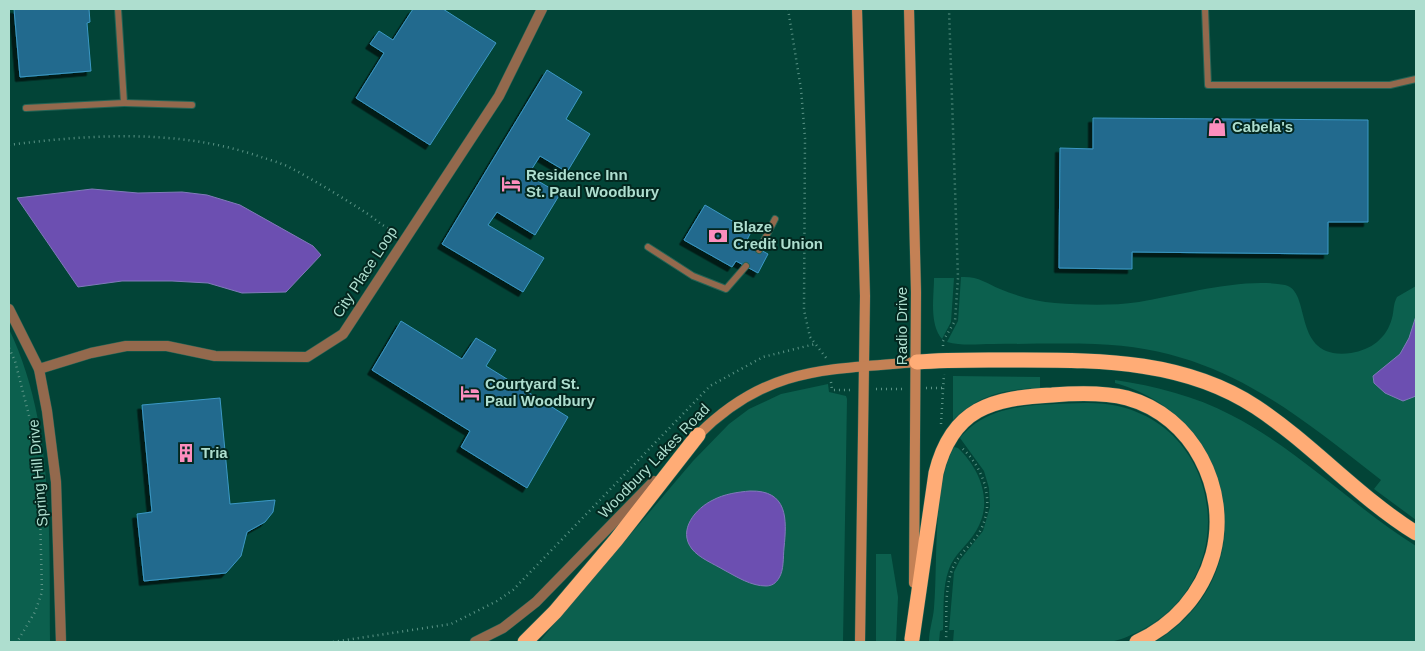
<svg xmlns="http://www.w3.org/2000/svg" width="1425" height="651" font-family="Helvetica,sans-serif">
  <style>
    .green { fill: #0c604e }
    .water { fill: #6c4fb1; stroke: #807aba }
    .building { fill: #216b8e; stroke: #3c98c5; filter: url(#shadow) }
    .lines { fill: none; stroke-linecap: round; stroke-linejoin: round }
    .service-casing { stroke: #246355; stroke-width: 8 }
    .minor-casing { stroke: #246355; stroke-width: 11 }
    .tertiary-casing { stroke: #246355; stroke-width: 11 }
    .secondary-casing { stroke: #246355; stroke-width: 11 }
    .motorway-casing { stroke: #246355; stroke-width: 16 }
    .path { stroke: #5b9486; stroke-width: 2.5; stroke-dasharray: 1 4; stroke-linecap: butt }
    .service { stroke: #93694d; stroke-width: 6 }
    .minor { stroke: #93694d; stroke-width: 10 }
    .tertiary { stroke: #93694d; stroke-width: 10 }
    .secondary { stroke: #c48155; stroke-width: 10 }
    .motorway { stroke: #ffac76; stroke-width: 15 }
    .labels { text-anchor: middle; stroke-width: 4; stroke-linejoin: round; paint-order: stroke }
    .poi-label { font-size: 15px; font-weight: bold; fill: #aedecf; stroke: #03271f; text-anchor: start }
    .street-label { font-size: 15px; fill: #aedecf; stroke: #03271f }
  </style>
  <defs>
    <filter id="shadow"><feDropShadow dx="-4.5" dy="4.5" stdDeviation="0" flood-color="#0009"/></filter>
  </defs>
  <rect width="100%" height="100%" fill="#024437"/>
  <!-- green -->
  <g class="green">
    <path d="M961,277c17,-1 25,6 39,12 17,7 37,13 55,14 28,2 56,3 84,-1 42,-7 104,-25 146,-17 28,6 5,76 66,68 20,-3 36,-15 41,-35 2,-7 1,-14 5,-21l19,-11v234l-42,-31 7,-9c-91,-71 -163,-132 -286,-136 -34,-1 -68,0 -102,0 -15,0 -32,2 -46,-2l11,-21z"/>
    <path d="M934,278h20l-3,44 -9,17c-13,-15 -8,-43 -8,-61z"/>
    <path d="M9,329c46,96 40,210 41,313h-41z"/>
    <path d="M953,376l87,1v11c-34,1 -62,7 -87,32z"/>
    <path d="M1115,380c40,6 80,16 116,35 67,34 121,91 185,131v96h-261c112,-67 83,-225 -40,-259z"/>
    <path d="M828,384l1,8 17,4 1,3 -4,243h-304l154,-181 36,-37 20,-15 32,-15z"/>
    <path d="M1085,403c135,-3 168,173 53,229 -9,4 -20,9 -29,10 -16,2 -33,0 -49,0 -36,0 -71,0 -107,0l1,-12h-5l5,-58 6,-12 23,-29 7,-24 -1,-19 -5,-17 -24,-33c30,-37 82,-33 125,-35z"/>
    <path d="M954,447l4,1c22,21 36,54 18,83 -8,14 -22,23 -27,38 -7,19 -5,41 -6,61l-3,1 -1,11h-10c0,-12 4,-22 5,-34 4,-46 -2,-121 20,-161z"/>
    <path d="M876,554h15l7,43 -2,45h-20z"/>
  </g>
  <!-- water -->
  <g class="water">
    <path d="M92,189l46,4 44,-1 25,3 33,10 73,41 8,9 -35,37 -44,1 -34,-10 -36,-2h-50l-44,6 -61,-89z"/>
    <path d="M1416,316v80l-13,5 -18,-8 -11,-10 -1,-7 27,-22 9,-16z"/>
    <path d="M750,491c38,-1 37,28 34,57 -1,10 0,22 -5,30 -3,5 -7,8 -13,8 -15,0 -29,-9 -42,-16 -10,-6 -25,-12 -32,-21 -15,-19 4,-41 21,-49 11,-6 25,-8 37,-9z"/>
  </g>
  <!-- building -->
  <g class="building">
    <path d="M14,9h75l1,13 -3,1 4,48 -71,6z"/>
    <path d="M413,9h30l53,34 -66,102 -74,-47 28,-45 -14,-9 9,-13 14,9z"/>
    <path d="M547,70l35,22 -16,27 24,15 -23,38 -27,-16 -12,19 32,19 -25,41 -38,-23 -9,13 56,33 -21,34 -81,-48z"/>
    <path d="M1093,118l275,2v102h-40v32l-196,-2v17l-73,-1 1,-120 33,1z"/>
    <path d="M705,205l46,27 -5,10 22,12 -10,19 -22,-12 -4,6 -48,-27z"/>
    <path d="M401,321l61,38 14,-21 20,12 -10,16 82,51 -41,71 -66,-41 9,-16 -98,-61z"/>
    <path d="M220,398l10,106 45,-4 -2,12 -8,10 -18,10 -6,24 -15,17 -82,8 -7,-67 15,-2 -10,-107z"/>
  </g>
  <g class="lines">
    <!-- service casing -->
    <g class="service-casing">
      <g id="service">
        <path d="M1205,9l3,76h182l26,-6"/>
        <path d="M124,103l68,2"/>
        <path d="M26,108l98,-5 -6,-94"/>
        <path d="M648,247l45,29 33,13 20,-23"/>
        <path d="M759,250l16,-31"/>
      </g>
    </g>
    <!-- minor casing -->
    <g class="minor-casing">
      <path id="minor" d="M39,369l52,-16 35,-7h41l48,10 92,1 36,-23 156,-238 43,-87"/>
    </g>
    <!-- tertiary casing -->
    <g class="tertiary-casing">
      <g id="tertiary">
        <path d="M9,309l30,60 8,42 9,71 5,160"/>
        <path d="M475,642l28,-14 33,-26 118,-121"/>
      </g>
    </g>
    <!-- secondary casing -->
    <g class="secondary-casing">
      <g id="secondary">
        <path d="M857,9l8,287 -5,346"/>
        <path d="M909,9l7,283 -2,291"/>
        <path d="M698,435c69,-69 128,-65 219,-73"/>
      </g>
    </g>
    <!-- motorway casing -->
    <g class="motorway-casing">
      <g id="motorway">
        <path d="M917,362c35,-3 70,-2 106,-2 80,0 163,1 233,47 56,37 102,90 160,126"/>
        <path d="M912,639l24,-166c16,-65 56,-75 116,-78 25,-2 51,-3 75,3 66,18 103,91 86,156 -11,40 -39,71 -76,88"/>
        <path d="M525,642l30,-30 61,-72 82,-105"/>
      </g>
    </g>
    <!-- path -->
    <g class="path">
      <path d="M788,9l13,80 4,49 -1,172 6,27 17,22"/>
      <path d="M9,145c83,-11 172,-16 252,12 9,3 20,6 28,10 27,14 54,31 79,47 10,7 17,15 29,17"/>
      <path d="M943,346v-5l12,-20 3,-43 -9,-269"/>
      <path d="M9,348l6,13 20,78 5,73 2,80 -7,20 -18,30"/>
      <path d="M831,382l1,8h21"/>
      <path d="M926,388h17"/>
      <path d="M876,389h27"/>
      <path d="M941,424l3,-50"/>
      <path d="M333,642l118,-18 46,-23 16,-11 197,-204 53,-29 52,-13"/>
      <path d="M946,642c1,-23 -2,-50 6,-72 5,-15 19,-24 27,-37 17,-29 6,-64 -18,-86"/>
    </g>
    <!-- service -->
    <use href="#service" class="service"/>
    <!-- minor -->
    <use href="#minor" class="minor"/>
    <!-- tertiary -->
    <use href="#tertiary" class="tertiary"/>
    <!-- secondary -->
    <use href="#secondary" class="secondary"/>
    <!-- motorway -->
    <use href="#motorway" class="motorway"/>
  </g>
  <!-- icons -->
  <defs>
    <g id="shop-bare" transform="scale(1.5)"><path d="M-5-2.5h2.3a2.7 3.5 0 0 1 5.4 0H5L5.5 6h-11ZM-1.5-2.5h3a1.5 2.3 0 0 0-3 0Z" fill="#fd8ebe" stroke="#03271f" stroke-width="2.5" paint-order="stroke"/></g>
    <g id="hotel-bare" transform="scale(1.5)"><path d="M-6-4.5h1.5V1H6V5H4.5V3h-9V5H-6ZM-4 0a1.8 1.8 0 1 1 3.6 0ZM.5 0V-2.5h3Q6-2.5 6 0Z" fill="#fd8ebe" stroke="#03271f" stroke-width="2.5" paint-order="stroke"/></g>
    <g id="bank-bare" transform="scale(1.5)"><path d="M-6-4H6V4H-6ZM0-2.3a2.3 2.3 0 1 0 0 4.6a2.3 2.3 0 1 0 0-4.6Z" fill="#fd8ebe" stroke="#03271f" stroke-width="2.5" paint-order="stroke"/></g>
    <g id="building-bare" transform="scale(1.5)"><path d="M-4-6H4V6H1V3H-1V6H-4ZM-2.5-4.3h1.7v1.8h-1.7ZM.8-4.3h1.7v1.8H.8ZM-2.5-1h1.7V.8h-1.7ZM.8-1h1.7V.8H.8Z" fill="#fd8ebe" stroke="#03271f" stroke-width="2.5" paint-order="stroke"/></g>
  </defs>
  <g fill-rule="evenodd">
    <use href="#shop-bare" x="1217" y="127"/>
    <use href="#hotel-bare" x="511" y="184"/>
    <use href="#bank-bare" x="718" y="236"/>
    <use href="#hotel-bare" x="470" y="393"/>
    <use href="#building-bare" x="186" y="453"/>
  </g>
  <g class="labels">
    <!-- poi labels -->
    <g class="poi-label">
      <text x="1232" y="132">Cabela's</text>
      <text x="526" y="180">Residence Inn<tspan x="526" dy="17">St. Paul Woodbury</tspan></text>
      <text x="733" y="232">Blaze<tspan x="733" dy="17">Credit Union</tspan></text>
      <text x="485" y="389">Courtyard St.<tspan x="485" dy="17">Paul Woodbury</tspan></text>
      <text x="201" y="458">Tria</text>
    </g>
    <!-- street labels -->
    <g class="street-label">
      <text transform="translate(365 272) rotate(-57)" y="5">City Place Loop</text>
      <text transform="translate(902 326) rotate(-90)" y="5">Radio Drive</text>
      <text transform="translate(654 461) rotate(-46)" y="5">Woodbury Lakes Road</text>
      <text transform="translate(38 473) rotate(-95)" y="5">Spring Hill Drive</text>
    </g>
  </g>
  <!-- border -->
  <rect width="1425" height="651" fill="none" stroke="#aedecf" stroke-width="20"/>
</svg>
